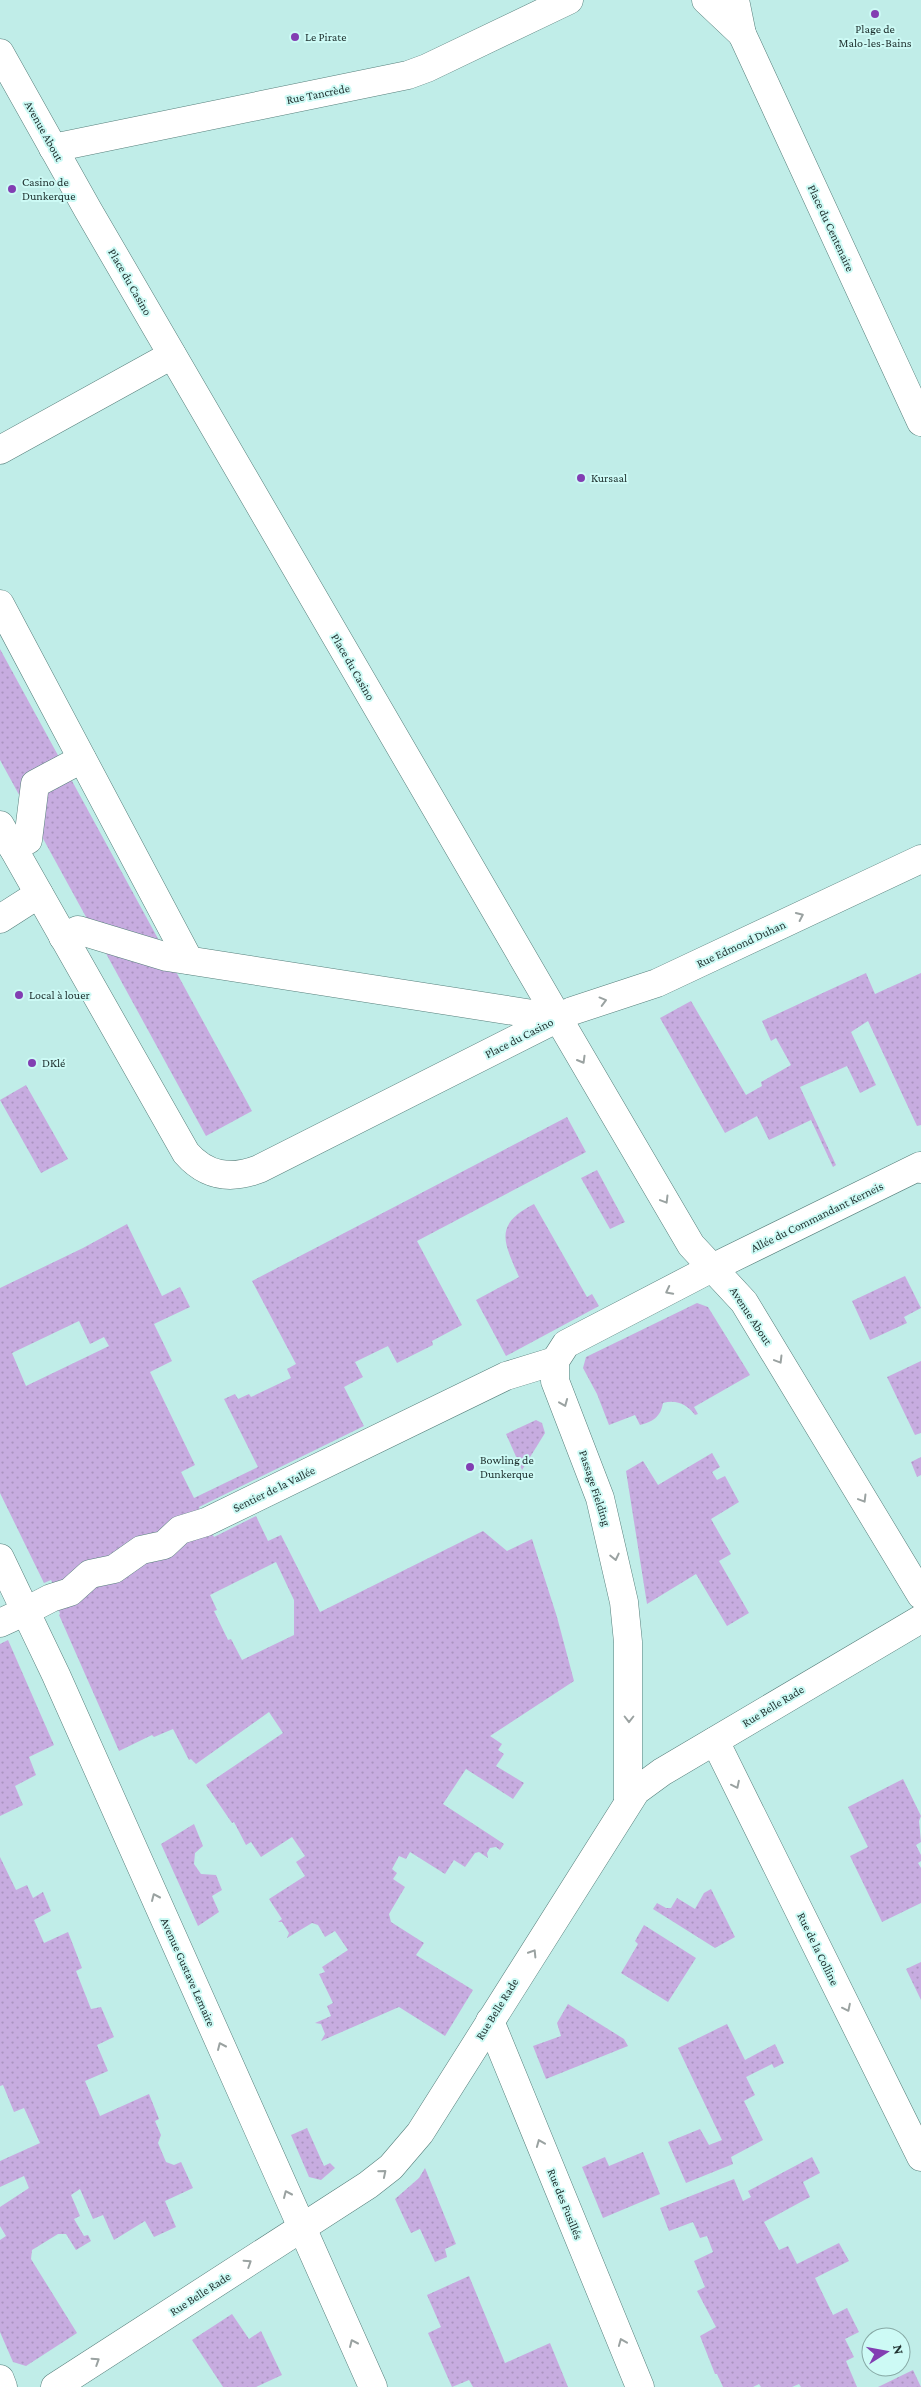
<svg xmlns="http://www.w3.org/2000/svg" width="921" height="2387" font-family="'Crimson Pro',serif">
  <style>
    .grass { fill: url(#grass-dots); fill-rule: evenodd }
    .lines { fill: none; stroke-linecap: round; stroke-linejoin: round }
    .pedestrian-casing { stroke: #567f7b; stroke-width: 29 }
    .minor-casing { stroke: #567f7b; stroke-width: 29 }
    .pedestrian { stroke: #fff; stroke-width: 28 }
    .minor { stroke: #fff; stroke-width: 28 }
    .oneway { stroke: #9aa2a1 }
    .poi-dot { fill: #823eb2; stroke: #cdfaf5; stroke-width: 2 }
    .labels { text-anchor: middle; stroke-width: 4; stroke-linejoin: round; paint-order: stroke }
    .poi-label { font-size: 12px; fill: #1e302e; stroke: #cdfaf5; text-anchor: start }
    .street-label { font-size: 12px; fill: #1e302e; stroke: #cdfaf5 }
  </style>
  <defs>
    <pattern id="grass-dots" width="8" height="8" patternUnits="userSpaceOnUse" patternTransform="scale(1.25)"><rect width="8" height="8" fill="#c7ace0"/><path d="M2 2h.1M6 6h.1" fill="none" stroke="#aa94c0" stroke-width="1.8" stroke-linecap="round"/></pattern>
  </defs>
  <rect width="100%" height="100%" fill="#c0ede8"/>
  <!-- grass -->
  <g class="grass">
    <path d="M0,649l252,462 -46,25 -206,-376z"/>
    <path d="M866,973l9,21 46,-21v152l-4,1 -49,-105 -17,11 25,53 -16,8 -13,-27 -47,21 36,78 -3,2 -22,-47 -42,20 -12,-24 -32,17 -65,-115 31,-17 55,94 16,-9 -1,-4 30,-17 -15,-27 -5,3 -9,-20z"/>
    <path d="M26,1085l42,74 -27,14 -41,-73z"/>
    <path d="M567,1117l19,35 -169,89 45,84 -30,16 1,4 -36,18 -9,-17 -33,16 8,15 -19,10 20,39 -165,81 4,10 -150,67 -2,-4 -7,3 -44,-90v-205l83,-40 44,-24 35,72 18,-9 10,20 -36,17 18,37 -22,11 45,93 -14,7 13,26 64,-31 -34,-68 11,-5 3,5 11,-5 2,3 40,-19 -4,-9 9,-5 -44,-83zM79,1321l11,23 14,-7 5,9 -83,40 -14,-33z"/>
    <path d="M597,1170l28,52 -15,7 -29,-51z"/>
    <path d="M534,1204l53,93 5,-3 7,12 -93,50 -30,-56 43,-23c-15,-35 -26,-52 15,-73z"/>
    <path d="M905,1276l16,32 -17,9 3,6 -37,17 -18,-39z"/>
    <path d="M697,1303l11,4 42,68 -56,32 4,7 -3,1c-8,-11 -19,-16 -32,-12 -2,14 -11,19 -23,22l-5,-10 -26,10 -12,-31 -14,-26 3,-11z"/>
    <path d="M921,1361v72l-6,2 -28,-58z"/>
    <path d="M536,1420l6,3 3,10 -23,37 -16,-36z"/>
    <path d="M712,1453l8,14 -8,5 5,8 8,-4 14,26 -28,17 20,35 -12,7 30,52 -22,13 -31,-52 -49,30 -21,-133 17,-10 15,24z"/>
    <path d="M921,1457v18l-4,2 -6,-15z"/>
    <path d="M256,1516l12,25 13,-6 39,77 163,-81 24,20 25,-12 25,78 17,64 -84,55 12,8 -4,6 6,4 -8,12 28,17 -11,16 -47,-30 -23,35 61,40 -4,6 -4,-3 -6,1 -3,5 1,5 -9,-6 -4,1 -10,14 -11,-7 -9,14 -35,-22 -4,7 -7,-3 -7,13 5,4 -4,6 12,8 -16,27 2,8 33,21 -8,12 57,35 -28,46 -46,-29 -78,34 4,-7 -4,-10 -6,-1 16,-7 -4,-10 6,-3 -14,-29 6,-2 -3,-5 26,-17 -13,-19 -10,6 -7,-12 -6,-2 -25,15 2,-5 -7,-11h-4l4,-3 -13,-20 36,-23 -9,-14 9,-6 -13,-19 -31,20 -10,-15 -5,3 -12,-23 -2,1 -26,-38 77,-52 -14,-21 -73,52 -5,-5 -2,1 -16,-31 -19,8 -2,-2 -33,16 -60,-136 1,-1 -2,-7 150,-81 6,11zM276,1562l18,38v35l-52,25 -11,-21 -3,1 -14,-29 3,-1 -7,-15z"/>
    <path d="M8,1640l46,105 -25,12 7,18 -21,11 8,19 -23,11v-172z"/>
    <path d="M903,1779l18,37 -2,5 2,21 -5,3 5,10v6l-3,2 3,5v35l-39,19 -32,-66 18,-9 -20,-40z"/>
    <path d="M194,1824l9,22 -8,7 -1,11 7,10 15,1 6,15 -10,6 7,16 -21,14 -37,-82z"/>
    <path d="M0,1857l16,33 11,-5 6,13 10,-6 8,19 -17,9 10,23 24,-11 14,36 -6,3 15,38 10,-2 13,30 -17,8 11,26 -23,10 15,35 49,-22 10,25 -4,2 6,14 -3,8 8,19 8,3 7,-3 12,26 -28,13 11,26 -22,10 -9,-16 -31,19 -11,-25 -10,4 -13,-30 -9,6 9,21 -6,3 10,17 4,-1 3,6 -15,9 -10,-16h-8l-26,16 -1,9 46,74 -51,33 -13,-4 -13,-30v-92l6,-4 -6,-10v-19l29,-19 -5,-12 -24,11v-26l40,-18 -16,-35 -10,4 -11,-27 -3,1z"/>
    <path d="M711,1889l24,48 -20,11 -62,-39 4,-6 9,5h5l6,-10 18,11 9,-16z"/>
    <path d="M644,1925l52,33 -28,44 -47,-29 17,-29 -3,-3z"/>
    <path d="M921,1962v38l-15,-31z"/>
    <path d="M568,2004l56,35 4,7 -82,33 -13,-33 28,-10 -4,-13z"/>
    <path d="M727,2024l18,36 30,-16 9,19 -10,5 -2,-4 -26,13 9,18 -11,6 19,39 -32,17 2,7 -47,19 -18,-41 32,-13 9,16 13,-5 -44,-92z"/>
    <path d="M307,2128l17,38 6,-3 5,5 -14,12 -12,-3 -18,-42z"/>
    <path d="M643,2152l17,42 -57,24 -21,-51 23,-10 4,9z"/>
    <path d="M812,2157l8,16 -17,9 7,15 -46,25 15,28 9,-4 9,18 42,-21 10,18 -34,17 18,37 14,-7 12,24 -14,7 9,18 -8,4 11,26h-56l-2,-3 -7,3h-31l-2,-3 -6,3h-30l-6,-13h-2l-15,-38 16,-9 -19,-36 8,-4 -11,-26 19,-9 -6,-16 -7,2 -7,-16 -24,9 -9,-23 74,-29 9,22 8,-4 -3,-6z"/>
    <path d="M425,2168l31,76 -11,5 2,8 -12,5 -15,-33 -9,4 -16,-34 24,-21z"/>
    <path d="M469,2276l36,87 45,-20 18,44h-95l-4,-7 -17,7 -24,-54 13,-6 -14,-32z"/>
    <path d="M232,2314l17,25 12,-8 21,44 -26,12h-33l-31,-47z"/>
    <path d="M913,2370l8,17h-43z"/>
  </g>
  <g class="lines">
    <!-- pedestrian casing -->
    <g class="pedestrian-casing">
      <g id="pedestrian">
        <path d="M706,0l36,34"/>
        <path d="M735,0l7,34 179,388"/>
        <path d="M0,53l88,157 470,808"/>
        <path d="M53,148l355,-73 19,-7 142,-68"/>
        <path d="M0,450l172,-95"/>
        <path d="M0,604l189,356"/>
        <path d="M13,848l15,-8 7,-56 47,-25"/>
        <path d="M63,937l15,-7 89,27 391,61"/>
        <path d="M26,1611l25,-13 19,-6 20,-18 24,-5 27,-19 23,-5 16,-15 26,-8 300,-146 49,-15"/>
      </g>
    </g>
    <!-- minor casing -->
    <g class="minor-casing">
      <g id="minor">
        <path d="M0,825l186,328c20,23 44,27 73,16l313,-158 85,-28 264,-124"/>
        <path d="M0,919l39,-25"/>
        <path d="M558,1018l133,227 53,57 177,293"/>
        <path d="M0,1558l56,117 317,712"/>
        <path d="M0,1623l26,-12"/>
        <path d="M715,1741l206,416"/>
        <path d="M628,1802v-160l-4,-40 -24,-104 -45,-117v-20l11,-17 146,-76 208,-102 1,3"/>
        <path d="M490,2021l150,366"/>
        <path d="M0,2379l3,8"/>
        <path d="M55,2387l313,-202 23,-18 29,-34 216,-342 26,-19 259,-153"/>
      </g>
    </g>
    <!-- pedestrian -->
    <use href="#pedestrian" class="pedestrian"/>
    <!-- minor -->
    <use href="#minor" class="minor"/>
  </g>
  <!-- one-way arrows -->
  <defs><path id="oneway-chevron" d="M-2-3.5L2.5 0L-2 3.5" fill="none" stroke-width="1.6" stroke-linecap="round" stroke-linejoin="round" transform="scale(1.25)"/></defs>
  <g class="oneway">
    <use href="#oneway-chevron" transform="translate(800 916) rotate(-25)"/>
    <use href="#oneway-chevron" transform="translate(603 1001) rotate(-15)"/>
    <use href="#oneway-chevron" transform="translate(582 1060) rotate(60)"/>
    <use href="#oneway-chevron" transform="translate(665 1200) rotate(59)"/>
    <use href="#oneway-chevron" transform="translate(669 1291) rotate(153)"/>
    <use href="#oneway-chevron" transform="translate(779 1360) rotate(59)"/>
    <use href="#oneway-chevron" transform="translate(564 1403) rotate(68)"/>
    <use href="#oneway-chevron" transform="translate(863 1499) rotate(59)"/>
    <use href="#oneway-chevron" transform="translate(615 1557) rotate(77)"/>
    <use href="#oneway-chevron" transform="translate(629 1719) rotate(90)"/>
    <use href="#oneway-chevron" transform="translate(736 1785) rotate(64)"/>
    <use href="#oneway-chevron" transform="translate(155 1897) rotate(-114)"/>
    <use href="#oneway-chevron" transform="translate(533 1953) rotate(-58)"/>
    <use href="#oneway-chevron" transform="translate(847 2008) rotate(64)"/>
    <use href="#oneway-chevron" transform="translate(221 2046) rotate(-114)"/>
    <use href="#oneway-chevron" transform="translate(540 2143) rotate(-112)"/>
    <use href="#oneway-chevron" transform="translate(383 2173) rotate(-40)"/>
    <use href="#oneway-chevron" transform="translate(287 2194) rotate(-114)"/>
    <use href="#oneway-chevron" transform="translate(248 2263) rotate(-33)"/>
    <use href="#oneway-chevron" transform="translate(622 2342) rotate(-112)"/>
    <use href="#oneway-chevron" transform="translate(353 2343) rotate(-114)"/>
    <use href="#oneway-chevron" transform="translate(96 2361) rotate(-33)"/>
  </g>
  <!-- markers -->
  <g class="poi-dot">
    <circle cx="875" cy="14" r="5"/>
    <circle cx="295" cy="37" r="5"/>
    <circle cx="12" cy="189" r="5"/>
    <circle cx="581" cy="478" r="5"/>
    <circle cx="19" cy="995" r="5"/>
    <circle cx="32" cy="1063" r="5"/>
    <circle cx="470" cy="1467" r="5"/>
  </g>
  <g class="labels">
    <!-- poi labels -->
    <g class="poi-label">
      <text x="875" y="33" text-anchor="middle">Plage de<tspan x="875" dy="14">Malo-les-Bains</tspan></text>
      <text x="305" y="41">Le Pirate</text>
      <text x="22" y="186">Casino de<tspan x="22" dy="14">Dunkerque</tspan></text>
      <text x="591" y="482">Kursaal</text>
      <text x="29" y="999">Local à louer</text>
      <text x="42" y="1067">DKlé</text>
      <text x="480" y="1464">Bowling de<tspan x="480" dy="14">Dunkerque</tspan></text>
    </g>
    <!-- street labels -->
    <g class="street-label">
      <text transform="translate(318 94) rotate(-11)" y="4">Rue Tancrède</text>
      <text transform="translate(44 131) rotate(61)" y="4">Avenue About</text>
      <text transform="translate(831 228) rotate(65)" y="4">Place du Centenaire</text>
      <text transform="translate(130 282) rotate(60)" y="4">Place du Casino</text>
      <text transform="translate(353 667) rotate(60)" y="4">Place du Casino</text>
      <text transform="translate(741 944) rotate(-25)" y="4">Rue Edmond Duhan</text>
      <text transform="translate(519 1038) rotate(-27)" y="4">Place du Casino</text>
      <text transform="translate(817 1217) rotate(-26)" y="4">Allée du Commandant Kerneis</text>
      <text transform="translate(751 1316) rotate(57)" y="4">Avenue About</text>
      <text transform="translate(595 1488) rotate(72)" y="4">Passage Fielding</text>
      <text transform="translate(274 1489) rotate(-26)" y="4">Sentier de la Vallée</text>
      <text transform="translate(773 1706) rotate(-31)" y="4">Rue Belle Rade</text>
      <text transform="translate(818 1949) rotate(64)" y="4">Rue de la Colline</text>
      <text transform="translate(188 1972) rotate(66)" y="4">Avenue Gustave Lemaire</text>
      <text transform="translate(497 2009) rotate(-58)" y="4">Rue Belle Rade</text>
      <text transform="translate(565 2204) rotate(68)" y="4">Rue des Fusillés</text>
      <text transform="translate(200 2294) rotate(-33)" y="4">Rue Belle Rade</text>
    </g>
  </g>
  <!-- north arrow -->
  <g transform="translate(886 2352) rotate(79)"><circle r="24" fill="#cdfaf5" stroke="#87a9a5"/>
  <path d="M0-4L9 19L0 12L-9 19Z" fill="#823eb2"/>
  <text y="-8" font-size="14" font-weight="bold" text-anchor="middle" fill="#1e302e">N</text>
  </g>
</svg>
